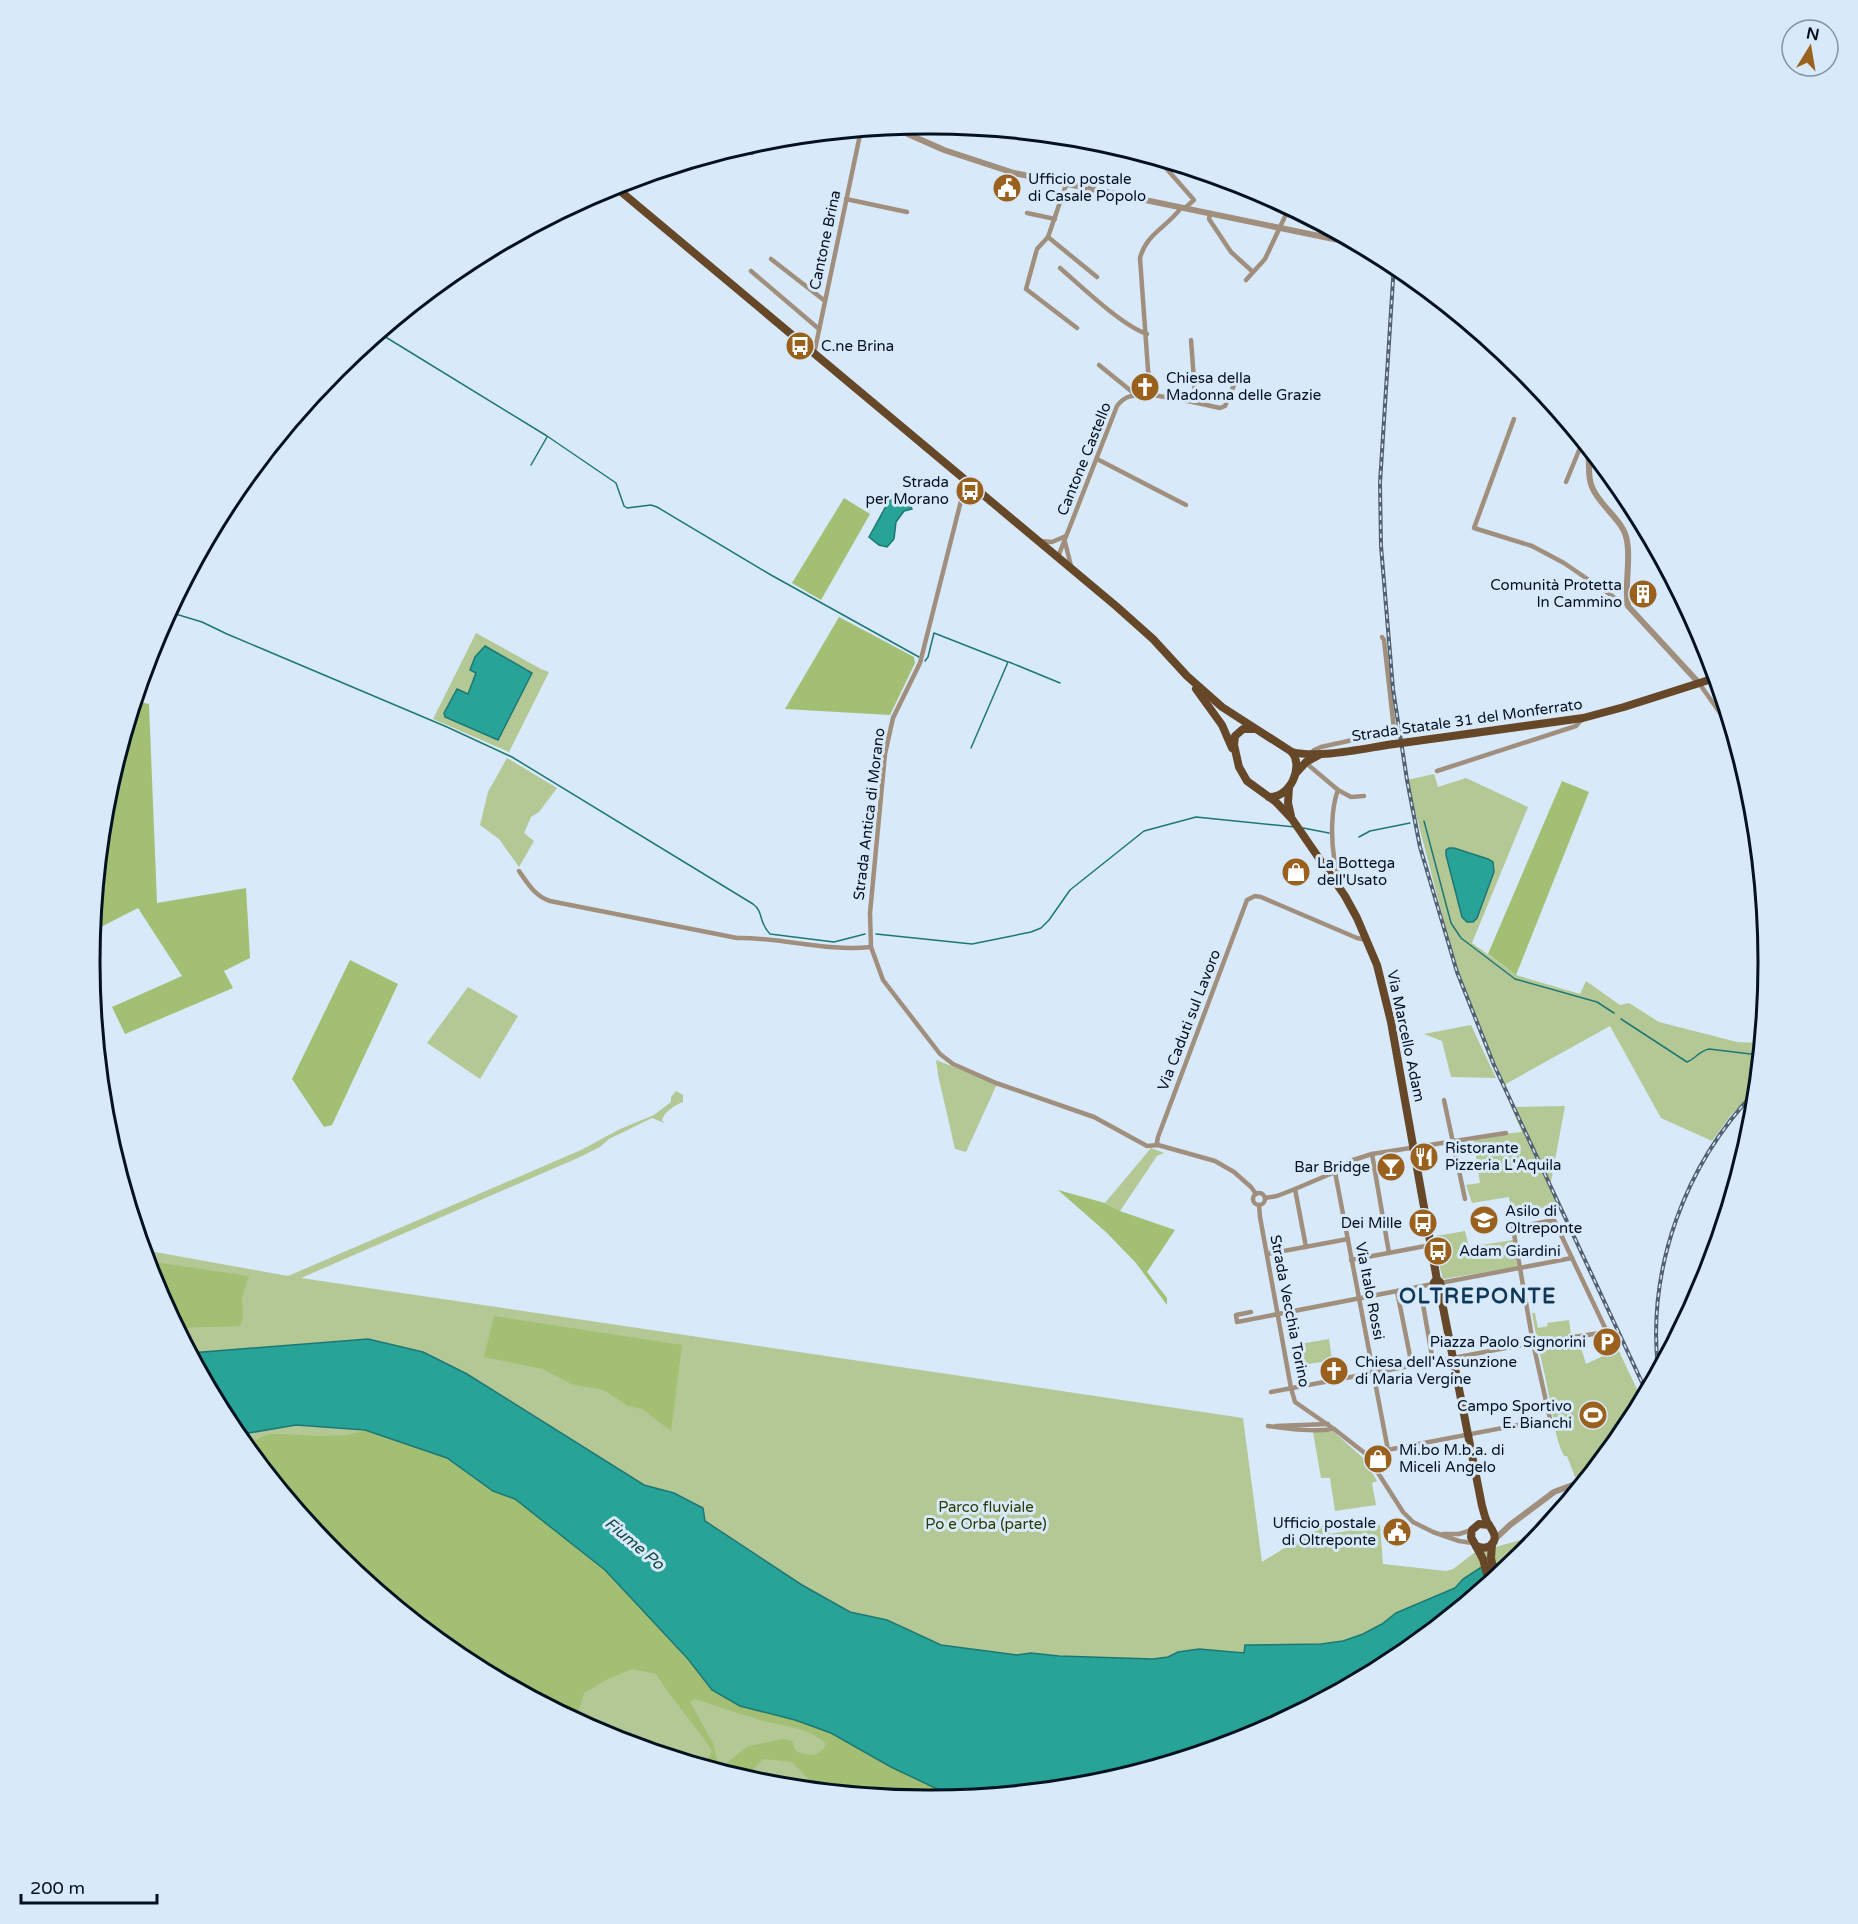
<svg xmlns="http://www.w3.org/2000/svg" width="1858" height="1924" font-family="'Varela Round',sans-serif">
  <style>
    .green { fill: #b3c895 }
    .forest { fill: #a2bf74 }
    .water { fill: #28a398; stroke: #1d7874; stroke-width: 1.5 }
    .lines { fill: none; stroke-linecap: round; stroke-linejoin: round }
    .stream { stroke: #1d7874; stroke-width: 1.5 }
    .minor { stroke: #a18f7e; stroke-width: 4.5 }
    .tertiary { stroke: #a18f7e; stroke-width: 6 }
    .primary { stroke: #664829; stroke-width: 8 }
    .rail-casing { stroke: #51616f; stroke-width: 4 }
    .rail { stroke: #d8e9f9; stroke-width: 1.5; stroke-dasharray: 4.5; stroke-linecap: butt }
    .primary-bridge { stroke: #664829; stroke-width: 8 }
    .labels { text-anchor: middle; stroke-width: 6; stroke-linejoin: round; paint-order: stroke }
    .poi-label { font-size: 15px; fill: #031220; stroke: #d8e9f9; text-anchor: start }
    .street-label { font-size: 15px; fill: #031220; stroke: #d8e9f9 }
    .park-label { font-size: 15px; fill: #2b3c03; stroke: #d8e9f9 }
    .water-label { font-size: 16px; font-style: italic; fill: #154843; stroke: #d8e9f9 }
    .district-label { font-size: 21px; font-weight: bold; letter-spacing: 1.5px; fill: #0e3857; stroke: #d8e9f9 }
    .rim { fill: none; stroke: #031220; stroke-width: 3 }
  </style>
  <rect width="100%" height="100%" fill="#d8e9f9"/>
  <!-- green -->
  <g class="green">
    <path d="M476,633l65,36 8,3 -40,80 -76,-33z"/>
    <path d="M507,758l50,30 -18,24 -8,5 -7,16 10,8 -15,26 -20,-28 -19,-14 8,-33z"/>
    <path d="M1434,774l4,13 28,-9 62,29 -56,136 44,32 64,19 6,-13 34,24 9,-2 30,19 78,20 23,1 -5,49 -24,23 -19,26 -51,-23 -51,-92 -106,59 -47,-113 -50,-192z"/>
    <path d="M468,987l50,29 -38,63 -53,-36z"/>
    <path d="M1471,1025l25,53 -45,-1 -9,-36 -18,-7z"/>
    <path d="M936,1060l61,24 -31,68 -11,-3 -17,-74z"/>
    <path d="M676,1091l7,4v7c-8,3 -18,9 -21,18l2,3 -12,-5 -43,21 -9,8 -20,10 -279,121 942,140 19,144 66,-41 2,13 50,-9 3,39 63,7 7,-2 21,-16 65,-18 -20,23 -38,10 3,19 -89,73 -145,77 -158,48 -163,16 -133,-36 23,25 -54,-5 -21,-6 11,-13 -12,12 -135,-41 -145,-78 -127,-104 -105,-127 -77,-145 -10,-33 144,26 293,-126 39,-21 34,-14 17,-13v-5z"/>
    <path d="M1565,1106l-15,81 8,19 -47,7 -2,-16 -37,6 -6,-18 14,-2 -7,-46 49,-5 -11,-25z"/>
    <path d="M1151,1148l13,5 -7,3 -37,55 -15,-8z"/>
    <path d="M1465,1231l4,16 44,-7 4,27 -74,12 -7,-27h4l-4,-16z"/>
    <path d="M1532,1313h3l3,15 10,-2 -1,-3 22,-3 2,15 -34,5z"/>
    <path d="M1329,1339l3,21 -34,6 -4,-21z"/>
    <path d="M1579,1341l7,23 32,-15 24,51c-10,18 -12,30 -31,38l2,7 -21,25 -17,7 -8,-21h-3c-9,-18 -10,-36 -14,-55 -3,-17 -7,-34 -11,-51z"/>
    <path d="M1313,1432h21l29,26 14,23 -5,2 4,22 -41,6 -5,-33h-9z"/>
  </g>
  <!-- forest -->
  <g class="forest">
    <path d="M844,498l26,16 -49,86 -29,-17z"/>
    <path d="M839,617l75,40 1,6 -25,52 -105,-6z"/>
    <path d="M136,701l13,3 8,199 89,-15 4,70 -26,13 9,17 -108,46 -13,-27 70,-31 -44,-68 -45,23 13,-133z"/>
    <path d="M1562,781l27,11 -73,183 -28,-21z"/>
    <path d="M350,960l48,24 -66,141 -8,2 -32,-48z"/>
    <path d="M1058,1190l47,13 15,8 55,19 -28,42 20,26v7l-31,-42 -29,-30z"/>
    <path d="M147,1261l102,15 -7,21 1,21 -3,8 -62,2 -24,-45z"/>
    <path d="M494,1316l188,29 -11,86 -29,-22 -14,-3 -24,-16 -33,-6 -28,-15 -59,-12z"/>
    <path d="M366,1430l81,28 46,33 22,8 90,71 83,89 24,31 119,43 60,34 65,31 -27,3 -110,-11 -27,-28 -29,-3 -19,20 -16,-5 -5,-8 25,-20 36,-7 8,2 4,10c13,6 24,6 30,-7 -17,-18 -46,-18 -69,-25 -20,-6 -41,-13 -62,-20l-5,3 23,41 6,24 4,5 -37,-11 20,2 6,-12c-17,-27 -39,-50 -56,-77l-24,-5 -26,11 -22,13 -8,27 -113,-61 -127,-104 -91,-111c9,-1 17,-9 26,-10 30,-1 65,7 95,-4z"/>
  </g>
  <!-- water -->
  <g class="water">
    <path d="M898,496l10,5 4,8 -8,2 -8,11 -2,17 -7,8 -8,-2 -10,-8 22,-40z"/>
    <path d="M485,646l47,27 -34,67 -53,-23 -1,-4 13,-24 11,5 8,-21 -6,-3 5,-13z"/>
    <path d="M1449,848h5l34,11 5,3 1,10 -17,46 -4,4h-6l-5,-5 -16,-62v-5z"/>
    <path d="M368,1339l55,13 44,22 177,111 30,8 29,15 2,13 97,64 48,27 37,8 54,25 76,10 14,-2 28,3 94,3 15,-2 10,-5 21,-3 45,4 1,-8 76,-1 22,-3 20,-7 19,-10 14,-11 59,-25 8,-9 17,-11 39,-10 -124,102 -145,77 -158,48 -136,13 -65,-31 -60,-34 -36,-13 -55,-14 -28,-16 -24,-31 -83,-89 -90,-71 -22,-8 -46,-33 -82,-28 -69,-5 -59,10 -6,-7 -40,-75z"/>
  </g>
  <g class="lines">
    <!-- stream -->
    <g class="stream">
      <path d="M379,333l168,103 69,47 8,23 3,2 24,-3 6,2 114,68 148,82"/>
      <path d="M531,465l16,-28"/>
      <path d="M169,612l33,10 25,12 220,93 65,30 241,147c11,8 5,18 17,30l64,8 31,-8"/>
      <path d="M925,661l3,-4 6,-24 74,29 -37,86"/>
      <path d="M1009,662l51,21"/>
      <path d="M1424,821l27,102 10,15 54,41 82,23 17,11"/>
      <path d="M1303,828l26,5"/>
      <path d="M1359,837l11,-6 40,-8"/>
      <path d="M876,934l96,10 59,-12 10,-4 8,-8 21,-30 74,-59 52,-14 99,10"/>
      <path d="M1621,1019l66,43c8,-3 12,-11 22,-13l50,6"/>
    </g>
    <!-- minor -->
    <g class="minor">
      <path d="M741,147l11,6"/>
      <path d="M1158,159l36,41 -9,8"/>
      <path d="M1066,185l-18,52 49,40"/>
      <path d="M846,199l61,13"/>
      <path d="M1027,213l28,6"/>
      <path d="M1210,214l-1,5 22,33 22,20"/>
      <path d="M1048,237l-11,12 -11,40 51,39"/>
      <path d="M771,259l54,42"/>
      <path d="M1060,268c21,18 62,58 87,66"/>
      <path d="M751,271l68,58"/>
      <path d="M1246,280l19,-21 24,-51"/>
      <path d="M1191,340l4,54 -2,8"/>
      <path d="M814,354l47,-224"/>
      <path d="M1099,365l37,30"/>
      <path d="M1153,395l40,7 27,6 5,-2 12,-28"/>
      <path d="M1514,419l-40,109 58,18 32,17 57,39 7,2"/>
      <path d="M1097,459l89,46"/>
      <path d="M966,481l-46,182 -27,55 -8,36 -15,159 1,34 12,33 57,74 13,10 43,19 98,34 53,29 11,-1 57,16 19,11 17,15 5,7"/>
      <path d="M1566,482l14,-34 4,-4"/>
      <path d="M1040,541l12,1 14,-6"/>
      <path d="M1065,542l6,24"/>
      <path d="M1058,557l59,-151c9,-13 22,-11 36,-11l-5,-25 -8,-112c6,-24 27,-31 41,-50"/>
      <path d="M1699,683l21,30 15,31"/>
      <path d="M1310,755l4,-5 7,-3 68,-15 5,-3 -10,-89 -2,-3"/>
      <path d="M1306,763l32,27c-7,18 -7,48 -4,67 1,10 6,17 2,27"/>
      <path d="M1437,771l139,-45 7,-8"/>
      <path d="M1338,790l13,7 13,-1"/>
      <path d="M519,871c9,13 16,25 31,30l187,37c44,-1 89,14 134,9"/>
      <path d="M1444,1100l21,99"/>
      <path d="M1158,1145l-1,-3 1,-5 89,-237 8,-4 6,1 96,41 10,2"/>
      <path d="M1372,1154l17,99"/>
      <path d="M1335,1172l53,278"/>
      <path d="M1295,1189l11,58"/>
      <circle cx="1259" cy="1199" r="6"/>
      <path d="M1265,1198l12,-2 18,-7 40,-17 15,-11 22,-7 134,-21"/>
      <path d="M1259,1205l1,12 31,171 4,14 39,27 32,25 37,58 10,10 20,10 26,9 14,2"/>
      <path d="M1267,1254l81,-15"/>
      <path d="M1351,1260l80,-15"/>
      <path d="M1440,1283l132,-25"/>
      <path d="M1420,1287l13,75"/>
      <path d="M1397,1291l15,75"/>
      <path d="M1251,1312l-15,3 1,7 196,-38"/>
      <path d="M1271,1392l262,-49 74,-11 -53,-112 -41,8 20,115 17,76 -184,35"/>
      <path d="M1268,1426c23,3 43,6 66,3"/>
      <path d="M1276,1426l52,-2"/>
      <path d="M1443,1534h16l13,-4"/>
    </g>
    <!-- tertiary -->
    <g class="tertiary">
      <path d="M892,127l52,23 70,23 344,71"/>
      <path d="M1586,447c6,13 0,27 6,40 8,20 32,33 35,54 4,21 -3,44 1,65l71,77"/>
      <path d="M1494,1540l16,-15 44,-33 29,-11"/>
    </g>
    <!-- primary -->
    <g class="primary">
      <path d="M613,185l503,421 37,33 34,37 35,31 70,45c12,15 -2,46 -23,45"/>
      <path d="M1196,689l26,36 10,23"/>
      <path d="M1253,729h-10l-8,7 -1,9 5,22 8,14 29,21 16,17 53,77 12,22 20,47 14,57 46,258"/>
      <path d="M1409,742l174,-24 41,-11 91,-29"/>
      <path d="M1292,752c27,7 73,-4 102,-8"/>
      <path d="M1296,773l10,-11 13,-7"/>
      <path d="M1289,787l-1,16 3,13"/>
      <circle cx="1437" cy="1284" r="3.5"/>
      <path d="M1439,1287l43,219c2,6 3,14 7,19 4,6 10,14 1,21 -5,3 -9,2 -14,0l-5,-9 1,-7 7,-6 10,1"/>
      <path d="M1492,1544l-1,14 4,20"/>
      <path d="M1476,1546l7,13 6,23"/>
    </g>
    <!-- rail casing -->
    <g class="rail-casing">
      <g id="rail">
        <path d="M1394,264l-14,219 1,63 12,143 14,91 13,67 37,125 37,93 152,326"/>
        <path d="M1658,1369c-11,-101 27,-204 97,-277"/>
      </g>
    </g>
    <!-- rail -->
    <use href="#rail" class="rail"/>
    <!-- primary-bridge -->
    <path class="primary-bridge" d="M1394,744l15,-2"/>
  </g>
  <!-- icons -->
  <defs>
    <g id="civic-disc" transform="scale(1.5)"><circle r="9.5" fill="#99611d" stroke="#d8e9f9"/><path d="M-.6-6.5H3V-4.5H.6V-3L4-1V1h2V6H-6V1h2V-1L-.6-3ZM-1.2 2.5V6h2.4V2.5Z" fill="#fff"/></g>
    <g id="bus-disc" transform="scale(1.5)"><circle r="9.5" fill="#99611d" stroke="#d8e9f9"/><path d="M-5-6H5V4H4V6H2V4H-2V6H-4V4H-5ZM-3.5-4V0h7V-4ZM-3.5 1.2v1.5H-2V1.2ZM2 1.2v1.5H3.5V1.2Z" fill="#fff"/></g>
    <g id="church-disc" transform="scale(1.5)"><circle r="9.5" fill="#99611d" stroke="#d8e9f9"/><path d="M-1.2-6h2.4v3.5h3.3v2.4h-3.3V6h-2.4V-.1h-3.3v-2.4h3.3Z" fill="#fff"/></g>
    <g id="building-disc" transform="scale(1.5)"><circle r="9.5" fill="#99611d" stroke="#d8e9f9"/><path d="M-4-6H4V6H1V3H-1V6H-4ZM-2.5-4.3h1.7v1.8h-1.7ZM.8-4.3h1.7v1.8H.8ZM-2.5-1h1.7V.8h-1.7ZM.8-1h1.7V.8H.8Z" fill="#fff"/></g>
    <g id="shop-disc" transform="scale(1.5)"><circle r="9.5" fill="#99611d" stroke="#d8e9f9"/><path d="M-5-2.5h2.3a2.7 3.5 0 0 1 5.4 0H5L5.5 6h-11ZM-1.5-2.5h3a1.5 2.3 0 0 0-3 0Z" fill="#fff"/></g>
    <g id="restaurant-disc" transform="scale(1.5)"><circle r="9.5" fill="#99611d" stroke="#d8e9f9"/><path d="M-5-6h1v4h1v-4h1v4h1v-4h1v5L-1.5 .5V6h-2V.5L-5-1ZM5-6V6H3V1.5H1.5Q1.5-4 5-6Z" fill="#fff"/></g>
    <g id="bar-disc" transform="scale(1.5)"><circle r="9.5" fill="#99611d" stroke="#d8e9f9"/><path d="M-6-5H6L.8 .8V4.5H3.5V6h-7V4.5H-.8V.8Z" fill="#fff"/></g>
    <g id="school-disc" transform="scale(1.5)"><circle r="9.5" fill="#99611d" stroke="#d8e9f9"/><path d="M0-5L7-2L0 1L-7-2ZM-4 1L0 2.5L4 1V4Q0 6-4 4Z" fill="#fff"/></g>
    <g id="parking-disc" transform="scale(1.5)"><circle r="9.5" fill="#99611d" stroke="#d8e9f9"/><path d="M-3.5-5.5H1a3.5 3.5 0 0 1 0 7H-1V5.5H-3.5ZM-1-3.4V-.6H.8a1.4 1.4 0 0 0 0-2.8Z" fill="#fff"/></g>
    <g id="stadium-disc" transform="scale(1.5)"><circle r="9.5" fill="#99611d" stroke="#d8e9f9"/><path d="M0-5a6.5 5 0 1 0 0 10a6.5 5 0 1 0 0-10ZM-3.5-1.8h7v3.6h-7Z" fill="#fff"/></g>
  </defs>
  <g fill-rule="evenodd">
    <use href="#civic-disc" x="1007" y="188"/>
    <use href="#bus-disc" x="800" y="346"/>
    <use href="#church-disc" x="1145" y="387"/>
    <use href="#bus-disc" x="970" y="491"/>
    <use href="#building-disc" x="1643" y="594"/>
    <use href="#shop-disc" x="1296" y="872"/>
    <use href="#restaurant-disc" x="1424" y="1157"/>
    <use href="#bar-disc" x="1391" y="1167"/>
    <use href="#school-disc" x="1484" y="1220"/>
    <use href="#bus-disc" x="1423" y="1223"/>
    <use href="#bus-disc" x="1438" y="1251"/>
    <use href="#parking-disc" x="1607" y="1342"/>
    <use href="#church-disc" x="1334" y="1371"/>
    <use href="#stadium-disc" x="1593" y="1415"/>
    <use href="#shop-disc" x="1378" y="1459"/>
    <use href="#civic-disc" x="1397" y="1532"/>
  </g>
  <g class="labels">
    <!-- poi labels -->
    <g class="poi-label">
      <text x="1028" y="184">Ufficio postale<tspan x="1028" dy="17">di Casale Popolo</tspan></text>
      <text x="821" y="351">C.ne Brina</text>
      <text x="1166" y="383">Chiesa della<tspan x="1166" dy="17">Madonna delle Grazie</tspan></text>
      <text x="949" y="487" text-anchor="end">Strada<tspan x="949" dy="17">per Morano</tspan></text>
      <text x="1622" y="590" text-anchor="end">Comunità Protetta<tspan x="1622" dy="17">In Cammino</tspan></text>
      <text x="1317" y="868">La Bottega<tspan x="1317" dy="17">dell'Usato</tspan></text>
      <text x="1445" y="1153">Ristorante<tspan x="1445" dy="17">Pizzeria L'Aquila</tspan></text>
      <text x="1370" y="1172" text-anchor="end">Bar Bridge</text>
      <text x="1505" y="1216">Asilo di<tspan x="1505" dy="17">Oltreponte</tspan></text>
      <text x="1402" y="1228" text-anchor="end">Dei Mille</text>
      <text x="1459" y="1256">Adam Giardini</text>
      <text x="1586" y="1347" text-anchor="end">Piazza Paolo Signorini</text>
      <text x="1355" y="1367">Chiesa dell'Assunzione<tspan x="1355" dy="17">di Maria Vergine</tspan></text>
      <text x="1572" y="1411" text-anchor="end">Campo Sportivo<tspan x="1572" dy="17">E. Bianchi</tspan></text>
      <text x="1399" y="1455">Mi.bo M.b.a. di<tspan x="1399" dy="17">Miceli Angelo</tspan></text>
      <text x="1376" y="1528" text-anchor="end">Ufficio postale<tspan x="1376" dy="17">di Oltreponte</tspan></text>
    </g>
    <!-- street labels -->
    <g class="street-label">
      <text transform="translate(825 240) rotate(-78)" y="5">Cantone Brina</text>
      <text transform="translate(1084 459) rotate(-68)" y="5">Cantone Castello</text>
      <text transform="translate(1467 720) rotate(-8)" y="5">Strada Statale 31 del Monferrato</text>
      <text transform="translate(869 814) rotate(-83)" y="5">Strada Antica di Morano</text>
      <text transform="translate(1189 1020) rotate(-69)" y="5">Via Caduti sul Lavoro</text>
      <text transform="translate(1406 1036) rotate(78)" y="5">Via Marcello Adam</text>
      <text transform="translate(1370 1291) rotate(79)" y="5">Via Italo Rossi</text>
      <text transform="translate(1290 1311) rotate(79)" y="5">Strada Vecchia Torino</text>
    </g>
    <!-- park labels -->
    <g class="park-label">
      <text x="986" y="1512">Parco fluviale<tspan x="986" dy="17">Po e Orba (parte)</tspan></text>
    </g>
    <!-- water labels -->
    <g class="water-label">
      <text transform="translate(635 1543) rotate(40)" y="6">Fiume Po</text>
    </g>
    <!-- district labels -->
    <g class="district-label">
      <text x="1478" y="1303">OLTREPONTE</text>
    </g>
  </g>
  <!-- crop -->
  <path d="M0 0H1858V1924H0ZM928 134H930A828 828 0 0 1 1758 962V962A828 828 0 0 1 930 1790H928A828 828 0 0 1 100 962V962A828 828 0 0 1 928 134Z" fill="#d8e9f9" fill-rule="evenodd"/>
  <path class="rim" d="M928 134H930A828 828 0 0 1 1758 962V962A828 828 0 0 1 930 1790H928A828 828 0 0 1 100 962V962A828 828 0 0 1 928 134Z"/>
  <!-- north arrow -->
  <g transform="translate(1810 48) rotate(11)"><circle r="28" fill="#d8e9f9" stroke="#8393a2" stroke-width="1.5"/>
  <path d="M0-4.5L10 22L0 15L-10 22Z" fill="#99611d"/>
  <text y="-9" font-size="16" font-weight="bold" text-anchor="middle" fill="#031220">N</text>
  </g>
  <!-- scale -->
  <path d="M21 1894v9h136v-9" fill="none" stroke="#031220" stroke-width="3"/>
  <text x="30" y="1894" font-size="18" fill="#031220" stroke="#d8e9f9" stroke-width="4.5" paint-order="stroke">200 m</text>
</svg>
